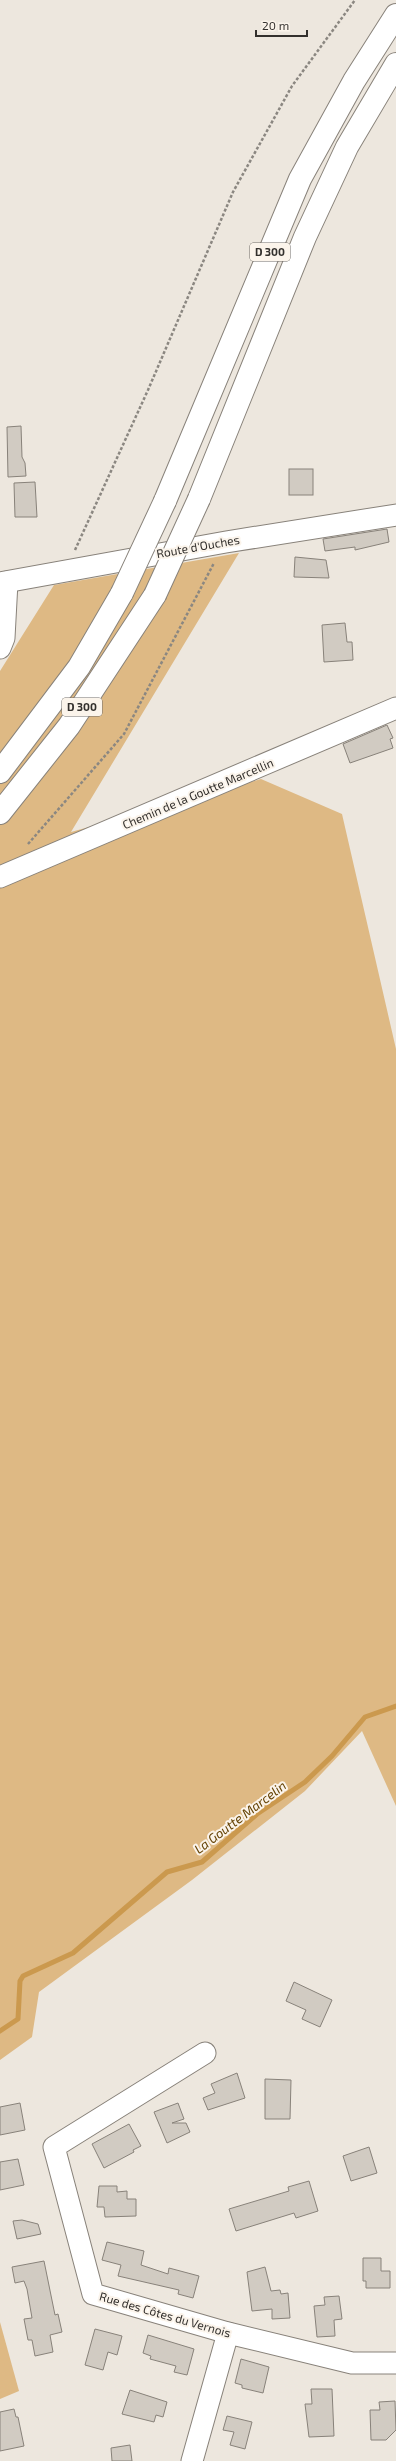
<svg xmlns="http://www.w3.org/2000/svg" width="396" height="2461" font-family="'Exo 2',sans-serif">
  <style>
    .green { fill: #deb984 }
    .lines { fill: none; stroke-linecap: round; stroke-linejoin: round }
    .stream { stroke: #cb994e; stroke-width: 5 }
    .building { fill: #d1cbc2; stroke: #88827a }
    .minor-casing { stroke: #88827a; stroke-width: 23 }
    .major-casing { stroke: #88827a; stroke-width: 24 }
    .path { stroke: #8b8781; stroke-width: 2.5; stroke-dasharray: 3 2; stroke-linecap: butt }
    .minor { stroke: #fff; stroke-width: 21 }
    .major { stroke: #fff; stroke-width: 22 }
    .major-bridge-casing { stroke: #88827a; stroke-width: 24; stroke-linecap: butt }
    .major-bridge { stroke: #fff; stroke-width: 22 }
    .labels { text-anchor: middle; stroke-width: 4; stroke-linejoin: round; paint-order: stroke }
    .shield { fill: #fbf4eb; stroke: #6f6b66; stroke-width: 1 }
    .shield-label { font-size: 11px; font-weight: bold; fill: #33302d }
    .street-label { font-size: 12px; fill: #33302d; stroke: #fbf4eb }
    .water-label { font-size: 13px; font-style: italic; fill: #654305; stroke: #fbf4eb }
  </style>
  <rect width="100%" height="100%" fill="#ede7de"/>
  <!-- green -->
  <g class="green">
    <path d="M239,553l-168,279 190,-53 81,35 54,235v757l-34,-75 -57,60 -113,89 -153,112 -7,45 -32,23v-1389l54,-86z"/>
    <path d="M0,2322l19,69 -19,8z"/>
  </g>
  <g class="lines">
    <!-- stream -->
    <path class="stream" d="M0,2031l18,-12 2,-38 3,-5 50,-23 94,-81 35,-10 55,-48 48,-32 27,-26 33,-39 31,-11"/>
  </g>
  <!-- building -->
  <g class="building">
    <path d="M21,426l1,31 3,6 1,13 -18,1 -1,-50z"/>
    <rect x="289" y="469" width="24" height="26"/>
    <path d="M35,482l2,35h-22l-1,-34z"/>
    <path d="M387,529l2,13 -34,8v-3l-30,4 -2,-12z"/>
    <path d="M295,557l31,3 3,18 -35,-1z"/>
    <path d="M345,623l2,19h5l1,18 -29,2 -2,-37z"/>
    <path d="M387,725l6,13 -3,1 3,9 -43,15 -7,-19z"/>
    <path d="M294,1982l38,18 -12,27 -18,-8 4,-9 -20,-9z"/>
    <path d="M237,2073l8,25 -37,12 -5,-12 12,-5 -4,-9z"/>
    <path d="M265,2079l26,1 -1,39h-25z"/>
    <path d="M20,2103l5,27 -25,5v-28z"/>
    <path d="M178,2103l6,16 -12,4h14l4,9 -23,11 -13,-31z"/>
    <path d="M129,2124l12,22 -8,4 1,2 -30,16 -12,-24z"/>
    <path d="M369,2147l8,26 -26,8 -8,-25z"/>
    <path d="M18,2159l6,26 -24,5v-28z"/>
    <path d="M309,2181l9,30 -22,7 -2,-5 -58,18 -7,-22 60,-18 -1,-4z"/>
    <path d="M99,2186h18v6l10,-1v8h9v17l-31,1 -1,-10h-7z"/>
    <path d="M22,2220l16,4 3,10 -24,5 -4,-18z"/>
    <path d="M107,2242l37,9 -3,14 27,9 1,-6 30,8 -6,22 -15,-4 1,-4 -61,-14 3,-11 -19,-5z"/>
    <path d="M363,2258h18v13h9v17h-24v-7h-3z"/>
    <path d="M44,2261l11,54 3,-1 4,18 -12,3 3,17 -18,4 -3,-16h-4l-4,-21 8,-1 -5,-29 -3,-8 -9,2 -3,-16z"/>
    <path d="M265,2267l6,24 9,-1 1,4 7,-1 2,25 -18,1v-10l-20,2 -5,-39z"/>
    <path d="M339,2296l3,23 -8,1 1,16 -18,1 -3,-31 11,-1 -1,-8z"/>
    <path d="M95,2329l27,7 -5,19 -9,-3 -5,18 -18,-5z"/>
    <path d="M148,2335l46,14 -7,26 -13,-3 2,-6 -26,-7 1,-3 -8,-3z"/>
    <path d="M241,2359l28,8 -6,26 -21,-5v-3l-7,-2z"/>
    <path d="M311,2389h21l2,47 -25,1 -4,-33h7z"/>
    <path d="M130,2390l37,12 -4,15 -7,-2 -2,7 -32,-8z"/>
    <path d="M395,2401l1,29 -10,10h-15l-1,-30h10l-1,-8z"/>
    <path d="M14,2409l2,8h2l6,29 -24,5v-39z"/>
    <path d="M227,2416l25,6 -7,27 -15,-4 4,-13 -11,-2z"/>
    <path d="M130,2445l2,16h-20l-1,-13z"/>
  </g>
  <g class="lines">
    <!-- minor casing -->
    <g class="minor-casing">
      <g id="minor">
        <path d="M0,583l226,-41 170,-27"/>
        <path d="M0,648l4,-10 3,-56"/>
        <path d="M0,877l396,-169"/>
        <path d="M205,2053l-151,94 39,147 135,39 124,30h44"/>
        <path d="M192,2461l36,-128"/>
      </g>
    </g>
    <!-- major casing -->
    <g class="major-casing">
      <g id="major">
        <path d="M199,499l106,-262 42,-90 49,-83"/>
        <path d="M165,501l135,-322 54,-98 42,-66"/>
        <path d="M0,772l79,-105 43,-74"/>
        <path d="M0,813l69,-87 86,-131"/>
      </g>
    </g>
    <!-- path -->
    <g class="path">
      <path d="M75,550l73,-160 85,-198 59,-106 63,-86"/>
      <path d="M28,844l96,-110 90,-171"/>
    </g>
    <!-- minor -->
    <use href="#minor" class="minor"/>
    <!-- major -->
    <use href="#major" class="major"/>
    <!-- major-bridge casing -->
    <g class="major-bridge-casing">
      <g id="major-bridge">
        <path d="M122,593l43,-92"/>
        <path d="M155,595l44,-96"/>
      </g>
    </g>
    <!-- major-bridge -->
    <use href="#major-bridge" class="major-bridge"/>
  </g>
  <g class="labels">
    <!-- shield labels -->
    <g class="shield">
      <rect x="250" y="243" width="40" height="18" rx="3"/>
      <rect x="62" y="698" width="40" height="18" rx="3"/>
    </g>
    <g class="shield-label">
      <text x="270" y="256">D 300</text>
      <text x="82" y="711">D 300</text>
    </g>
    <!-- street labels -->
    <g class="street-label">
      <text transform="translate(198 547) rotate(-10)" y="4">Route d'Ouches</text>
      <text transform="translate(198 794) rotate(-23)" y="4">Chemin de la Goutte Marcellin</text>
      <text transform="translate(165 2315) rotate(16)" y="4">Rue des Côtes du Vernois</text>
    </g>
    <!-- water labels -->
    <g class="water-label">
      <text transform="translate(240 1817) rotate(-37)" y="5">La Goutte Marcelin</text>
    </g>
  </g>
  <!-- scale -->
  <path d="M256 30v6h51v-6" fill="none" stroke="#33302d" stroke-width="2"/>
  <text x="262" y="30" font-size="12" fill="#33302d" stroke="#fbf4eb" stroke-width="3" paint-order="stroke">20 m</text>
</svg>
